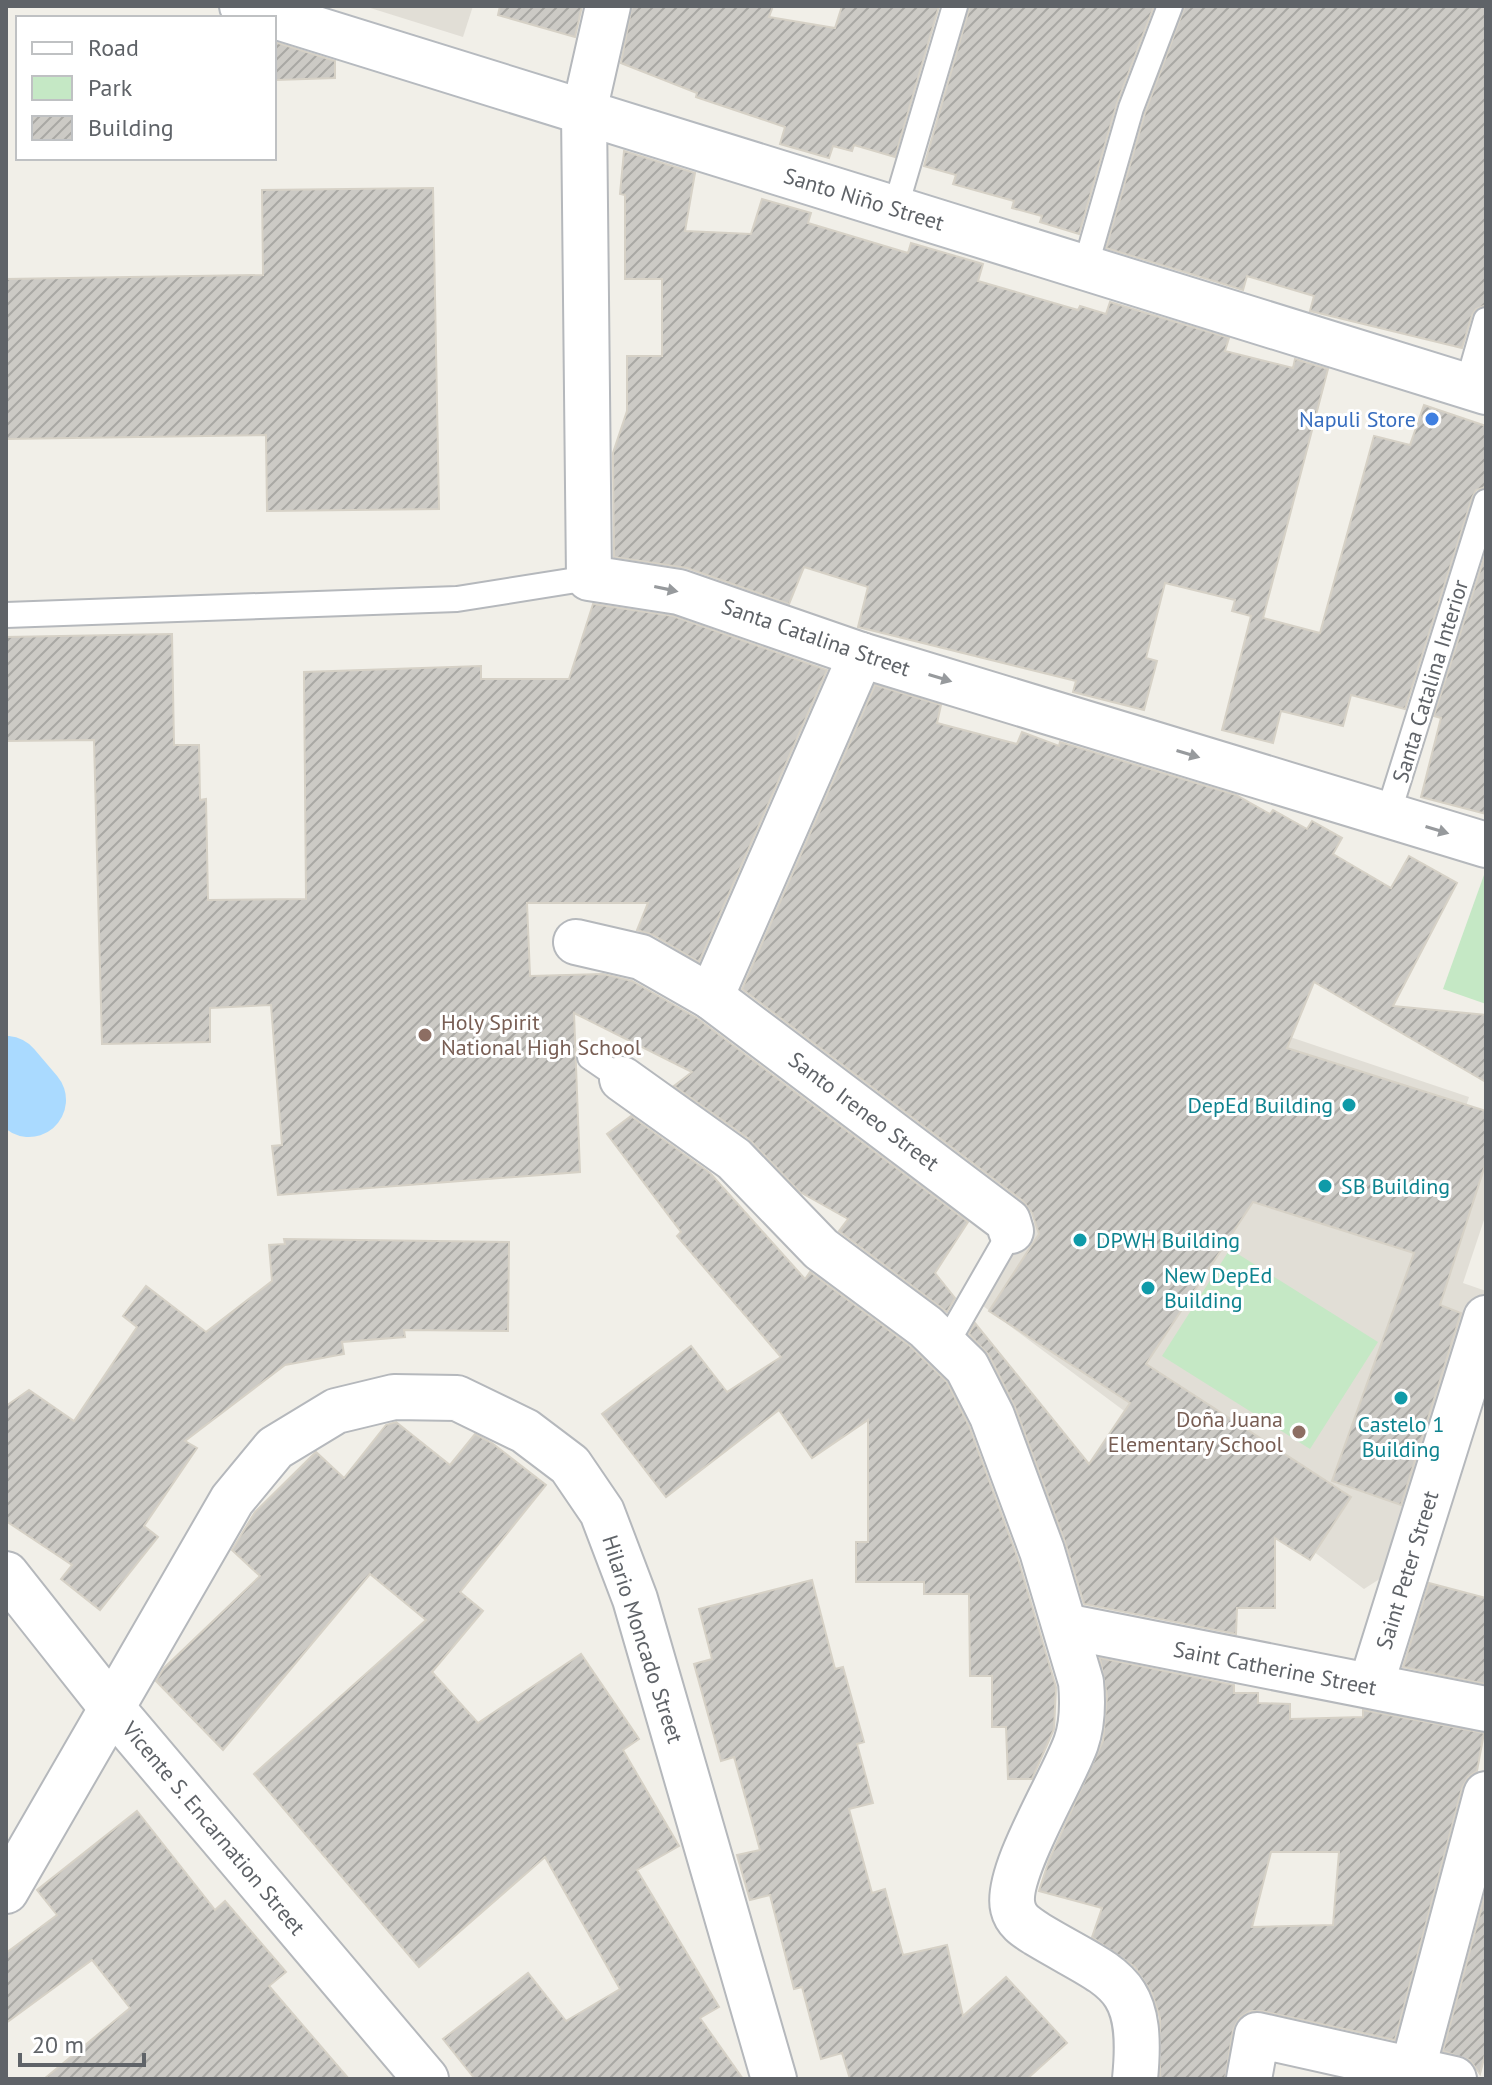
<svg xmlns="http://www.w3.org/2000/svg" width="1492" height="2085" font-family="'PT Sans',sans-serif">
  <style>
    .education { fill: #e1ded6 }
    .park { fill: #c5e8c5 }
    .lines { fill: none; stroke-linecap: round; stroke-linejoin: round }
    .river { stroke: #aadaff; stroke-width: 74 }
    .building { fill: url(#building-hatch); stroke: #d6d1c6; stroke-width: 2; fill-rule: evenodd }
    .service-casing { stroke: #b5b8bc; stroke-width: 28 }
    .minor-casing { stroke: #b5b8bc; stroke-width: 48 }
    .secondary-casing { stroke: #b6babf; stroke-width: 48 }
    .service { stroke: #fff; stroke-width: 24 }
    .minor { stroke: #fff; stroke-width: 44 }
    .secondary { stroke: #fff; stroke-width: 44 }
    .oneway { fill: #979a9d }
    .shop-dot { fill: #3f7fe0; stroke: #fff; stroke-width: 3 }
    .education-dot { fill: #8d6e63; stroke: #fff; stroke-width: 3 }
    .culture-dot { fill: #0f9aa8; stroke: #fff; stroke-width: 3 }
    .labels { text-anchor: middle; stroke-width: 6; stroke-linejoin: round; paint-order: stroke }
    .street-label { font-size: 22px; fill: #5f6368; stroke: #fff }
    .shop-label { font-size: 22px; fill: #366cbe; stroke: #fff; text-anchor: end }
    .education-label { font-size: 22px; fill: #785e54; stroke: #fff; text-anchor: start }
    .culture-label { font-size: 22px; fill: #0d838f; stroke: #fff; text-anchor: start }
  </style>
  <defs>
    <pattern id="building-hatch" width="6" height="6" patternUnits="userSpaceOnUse" patternTransform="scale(2)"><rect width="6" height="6" fill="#cccac5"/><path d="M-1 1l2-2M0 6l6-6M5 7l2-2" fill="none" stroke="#a9a8a4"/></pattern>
  </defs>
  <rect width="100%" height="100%" fill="#f1efe8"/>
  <!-- education -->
  <g class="education">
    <path d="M364,6h109l-10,31z"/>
    <path d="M1266,1029l203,68 -18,55 35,14v48l-23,69 23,8 -80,271 -42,27 -385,-286 116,-171z"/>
  </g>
  <!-- park -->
  <g class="park">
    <path d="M1484,875h2v129l-43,-15z"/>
    <path d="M1230,1249l148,93 -68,107 -148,-93z"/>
  </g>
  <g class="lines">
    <!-- river -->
    <path class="river" d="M6,1073l23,27"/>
  </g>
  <!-- building -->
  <g class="building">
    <path d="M500,6h82l-7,31 -77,-22z"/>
    <path d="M632,6h141l-4,11 66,11 7,-22h97l-44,151 -41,-12 -2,6 -19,-5 -4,12 -49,-14 5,-17 -89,-30 1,-4 -76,-30z"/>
    <path d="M970,6h184l-37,97 -38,131 -39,-12 2,-6 -30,-8 2,-7 -61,-17 3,-9 -32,-9z"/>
    <path d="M1185,6h301v299l-10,4 -4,6 -10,33 -152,-37 4,-15 -67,-20 -4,14 -137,-42 39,-135z"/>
    <path d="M275,42l60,19v17l-59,2z"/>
    <path d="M624,151l71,22 -10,58 66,3 11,-35 49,14 -3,10 100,30 3,-10 72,21 -5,17 100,29 2,-4 26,8 4,-12 119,36 -4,13 68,17 2,-9 33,10 -65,249 57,15 54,-197 36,9 14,-40 62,21v61l-10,3 -4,8 -67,211 -54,-14 -8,31 -62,-15 -8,32 -51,-13 29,-114 -19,-5 3,-11 -70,-17 -19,75 11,3 -13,49 -71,-18 3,-11 -218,-54 10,-40 -64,-20 -15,37 -102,-36 -73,-11 -1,-104 14,-42v-55h35v-77h-37v-84l-5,-1z"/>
    <path d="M433,188l6,321 -172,2 -1,-76 -260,4v-160l257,-4 -1,-85z"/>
    <path d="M1486,552v262l-65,-17 20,-79 -7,-2z"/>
    <path d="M593,604l80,12 154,54 -128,292 -46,-27 -16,-5 11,-27h-121l3,73 73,-2 29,7 65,37 271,204 -33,51 20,25 -8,14 -108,-81 9,-12 -48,-27 -51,-53 -75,-53 18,-14 -118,-59 6,159 -302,23 -6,-49 10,-1 -11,-140 -61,3v34l-108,2 -8,-304 -88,1v-104l166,-3 2,111h25l1,55 6,-1 2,101 98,-1 -2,-227 177,-6v13h88z"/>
    <path d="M875,685l66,20 -4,18 80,21 5,-12 37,14 1,-4 176,53 34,19 3,-4 34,19 5,-8 30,17 -9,16 58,34 18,-32 48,27 -64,123 93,9v67l-172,-100 -27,66 199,63v51l-46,143 21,8 -60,192 -69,-24 82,-228 -161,-51 -107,162 205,133 -41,63 -35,-22v70h-38l-1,26 -152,-30 -19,-62 -50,-135 -26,-52 -20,-21 6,-11 114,141 41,-61 -141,-92 50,-77 -7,-21 -9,-12 -281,-212z"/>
    <path d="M631,1116l79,57 95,106 5,-7 100,74 37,36 22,44 49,133 38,128 -2,42 -22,50h-24l-2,-52h-14v-51h-22l-1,-82h-45v-12h-68v-40h12v-122l-56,38 -33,-48 -113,87 -64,-83 89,-68 36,46 54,-35 -104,-121 4,-4 -74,-98z"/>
    <path d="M284,1239l225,3 -1,89 -104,-1 1,7 -63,5 2,12 -59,11 -100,76 12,7 -53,78 14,11 -58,73 -39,-31 11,-14 -66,-44v-115l23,-16 45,31 63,-94 -14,-11 23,-30 60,46 66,-51 -3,-36 16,-1z"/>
    <path d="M396,1422l54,43 25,-31 17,9 54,42 -86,107 23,19 -51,61 46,51 103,-69 58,85 -16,11 56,96 -42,24 82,137 -19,11 43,61h-268l-32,-40 85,-66 38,48 54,-32 -75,-132 -126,110 -165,-193 172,-154 -56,-46 -147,176 -67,-69 8,-13 96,-92 -28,-26 23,-38 61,-60 28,26 42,-53z"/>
    <path d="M812,1580l23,89 8,-2 21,75 -7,2 16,59 -24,6 23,84 13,-4 18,66 44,-10 16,71 43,-39 61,66 -40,36h-177l-8,-26 -21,6 -19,-72 -8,2 -24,-94 -20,5 -13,-45 23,-5 -26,-93 -13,4 -27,-97 18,-5 -13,-50z"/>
    <path d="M1429,1583l57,15v86l-83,-17z"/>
    <path d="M1100,1658l134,27v8h24v10l32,1v15l73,-2v-7l121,23 -7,38 -9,6 -6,11 -67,252 -133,-29h-12l-11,7 -6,12 -8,49h-65v-61l-8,-25 -17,-26 -43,-30 10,-29 -63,-17 10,-31 54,-119 4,-45zM1271,1852h68l-6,73 -81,2z"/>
    <path d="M137,1811l78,99 10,-9 61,71 -17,14 80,93h-305l86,-71 -38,-48 -86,63v-70l51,-38 -20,-25z"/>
    <path d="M1486,1891v160l-6,23 -10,-14 -27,-9z"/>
  </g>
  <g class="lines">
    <!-- service casing -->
    <g class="service-casing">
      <g id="service">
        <path d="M895,209l60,-203"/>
        <path d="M1085,268l46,-160 39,-102"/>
        <path d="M1467,386l19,-66"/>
        <path d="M6,615l451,-16 132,-21"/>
        <path d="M1388,814l98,-312"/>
        <path d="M590,1057l32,22"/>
        <path d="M946,1344l65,-113"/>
      </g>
    </g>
    <!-- minor casing -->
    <g class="minor-casing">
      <g id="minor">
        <path d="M608,6l-24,106 5,466 90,14 182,63 625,190"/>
        <path d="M576,942l65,15 70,40 297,224 3,10"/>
        <path d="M711,997l150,-342"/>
        <path d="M622,1079l112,80 87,90 105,78 41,40 25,49 50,135 39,131c2,21 2,41 -5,61 -13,37 -72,131 -63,165 3,13 13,19 24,26 76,46 108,44 98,145"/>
        <path d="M6,1574l106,134 314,371"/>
        <path d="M1065,1626l421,83"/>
        <path d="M1371,1685l115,-367"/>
        <path d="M6,1891l226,-391 43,-52 61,-37 58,-14 63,1 68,33 45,34 32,47 33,87 139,480"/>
        <path d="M1413,2068l73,-274"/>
        <path d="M1249,2079l8,-44 197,44"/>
      </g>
    </g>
    <!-- secondary casing -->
    <g class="secondary-casing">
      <path id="secondary" d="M242,6l1244,386"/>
    </g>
    <!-- service -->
    <use href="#service" class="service"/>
    <!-- minor -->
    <use href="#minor" class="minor"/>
    <!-- secondary -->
    <use href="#secondary" class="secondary"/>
  </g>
  <!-- one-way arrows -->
  <defs><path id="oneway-solid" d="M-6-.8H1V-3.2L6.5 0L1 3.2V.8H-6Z" transform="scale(2)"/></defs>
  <g class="oneway">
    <use href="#oneway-solid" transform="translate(666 589) rotate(12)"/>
    <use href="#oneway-solid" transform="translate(940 678) rotate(17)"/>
    <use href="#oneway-solid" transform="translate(1188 754) rotate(17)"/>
    <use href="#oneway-solid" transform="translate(1437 830) rotate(17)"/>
  </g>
  <!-- markers -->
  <circle class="shop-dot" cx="1432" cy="419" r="8"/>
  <g class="education-dot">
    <circle cx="425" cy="1035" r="8"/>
    <circle cx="1299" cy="1432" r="8"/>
  </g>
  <g class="culture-dot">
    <circle cx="1349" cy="1105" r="8"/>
    <circle cx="1325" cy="1186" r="8"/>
    <circle cx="1080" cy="1240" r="8"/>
    <circle cx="1148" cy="1288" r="8"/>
    <circle cx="1401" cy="1398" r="8"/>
  </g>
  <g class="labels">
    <!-- street labels -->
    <g class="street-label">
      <text transform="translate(864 199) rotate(17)" y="8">Santo Niño Street</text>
      <text transform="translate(816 637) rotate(19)" y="8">Santa Catalina Street</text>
      <text transform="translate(1430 681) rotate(-73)" y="8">Santa Catalina Interior</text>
      <text transform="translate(864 1111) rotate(37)" y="8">Santo Ireneo Street</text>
      <text transform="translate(1407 1570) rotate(-73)" y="8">Saint Peter Street</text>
      <text transform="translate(643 1639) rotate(72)" y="8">Hilario Moncado Street</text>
      <text transform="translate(1275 1668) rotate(11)" y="8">Saint Catherine Street</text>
      <text transform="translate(214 1828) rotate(50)" y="8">Vicente S. Encarnation Street</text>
    </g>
    <!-- shop labels -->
    <g class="shop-label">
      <text x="1416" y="427">Napuli Store</text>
    </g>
    <!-- education labels -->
    <g class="education-label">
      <text x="441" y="1030">Holy Spirit<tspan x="441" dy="25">National High School</tspan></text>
      <text x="1283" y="1427" text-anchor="end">Doña Juana<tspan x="1283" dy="25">Elementary School</tspan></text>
    </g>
    <!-- culture labels -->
    <g class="culture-label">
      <text x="1333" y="1113" text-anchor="end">DepEd Building</text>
      <text x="1341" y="1194">SB Building</text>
      <text x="1096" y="1248">DPWH Building</text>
      <text x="1164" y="1283">New DepEd<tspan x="1164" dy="25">Building</tspan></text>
      <text x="1401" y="1432" text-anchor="middle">Castelo 1<tspan x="1401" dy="25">Building</tspan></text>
    </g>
  </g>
  <!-- border -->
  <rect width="1492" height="2085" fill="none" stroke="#5f6368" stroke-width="16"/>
  <!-- legend -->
  <rect x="16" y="16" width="260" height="144" fill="#ffffff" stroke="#bfc1c3" stroke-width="2"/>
  <rect x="32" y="42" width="40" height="12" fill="#ffffff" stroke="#bfc1c3" stroke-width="2"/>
  <text x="88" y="56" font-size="24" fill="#5f6368">Road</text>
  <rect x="32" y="76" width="40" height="24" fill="#c5e8c5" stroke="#bfc1c3" stroke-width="2"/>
  <text x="88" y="96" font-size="24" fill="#5f6368">Park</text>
  <rect x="32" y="116" width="40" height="24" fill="url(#building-hatch)" stroke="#bfc1c3" stroke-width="2"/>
  <text x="88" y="136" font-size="24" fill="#5f6368">Building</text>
  <!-- scale -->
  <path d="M20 2053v12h124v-12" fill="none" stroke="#5f6368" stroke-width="4"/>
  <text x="32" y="2053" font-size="24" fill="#5f6368" stroke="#ffffff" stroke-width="6" paint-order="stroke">20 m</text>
</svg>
